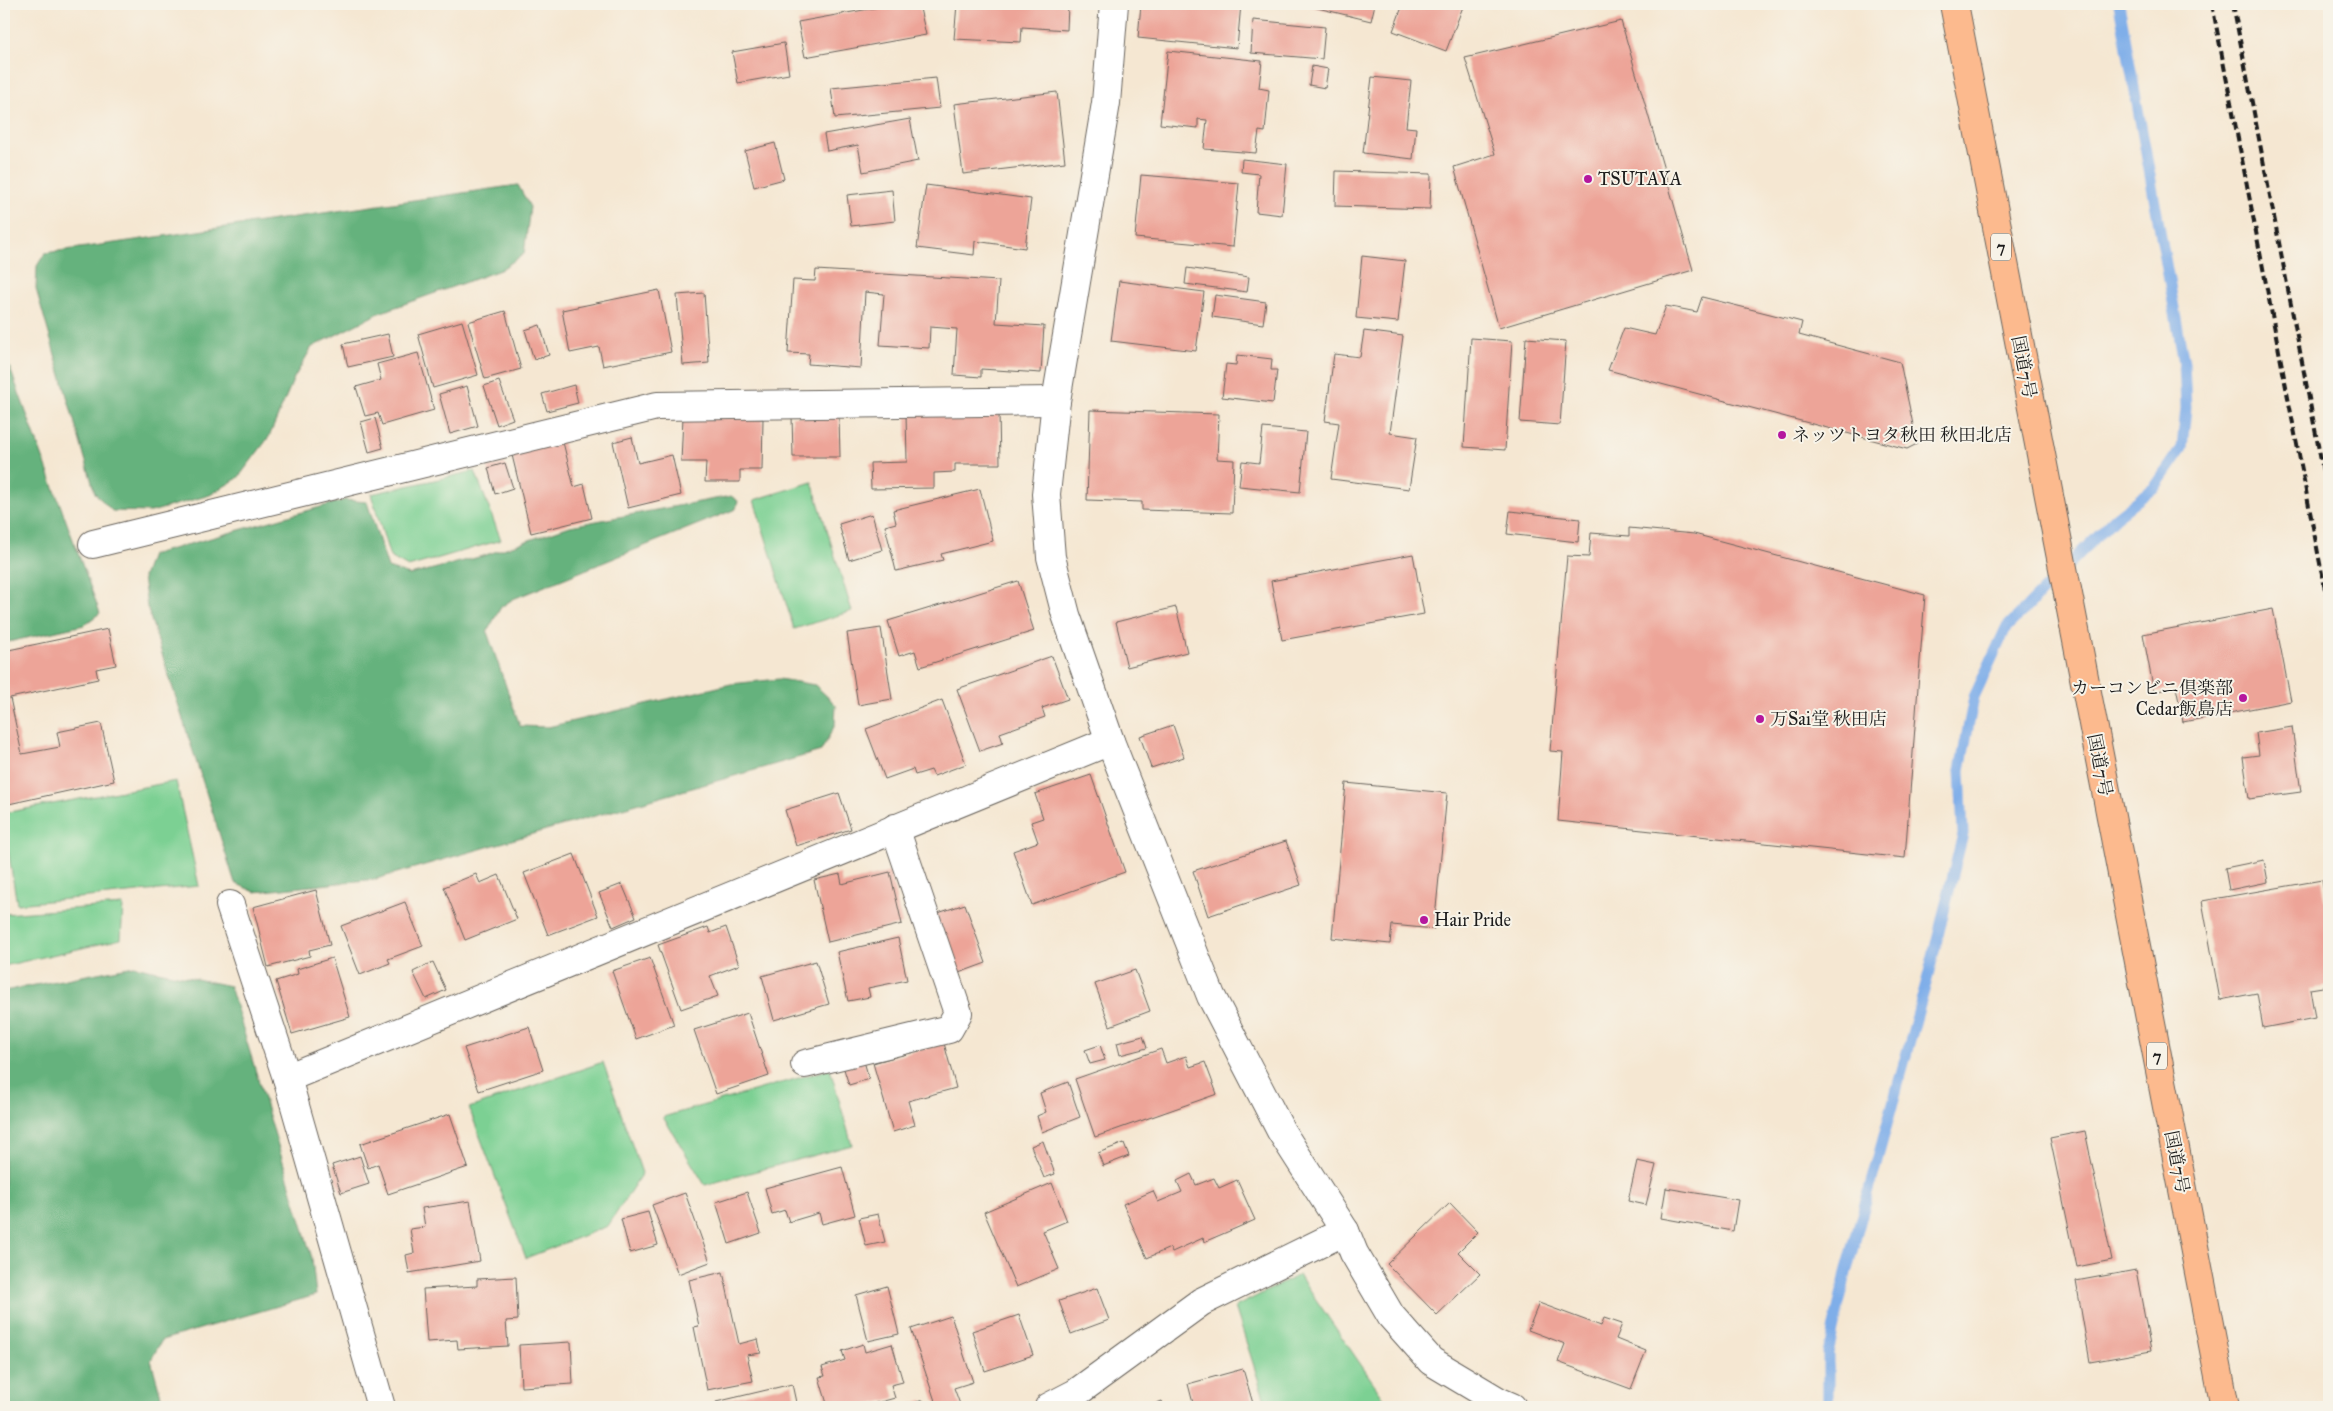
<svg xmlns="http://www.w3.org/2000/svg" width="2333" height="1411" font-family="'IM FELL Great Primer','Noto Serif JP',serif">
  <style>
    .green { fill: #7cd093; stroke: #4c7658 }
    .forest { fill: #65b27d; stroke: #40674c }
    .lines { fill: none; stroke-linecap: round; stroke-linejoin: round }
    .stream { stroke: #7faee9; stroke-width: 11 }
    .building { fill: #eda498 }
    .minor-casing { stroke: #68635c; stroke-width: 30 }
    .highway-casing { stroke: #68635c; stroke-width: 30 }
    .minor { stroke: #fff; stroke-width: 28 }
    .highway { stroke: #fcba8e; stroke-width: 28 }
    .rail { stroke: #1c1c1c; stroke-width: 4; stroke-dasharray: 8 4; stroke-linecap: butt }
    .poi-dot { fill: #b5179e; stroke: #f7f3e8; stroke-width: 2 }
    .labels { text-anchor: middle; stroke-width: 4; stroke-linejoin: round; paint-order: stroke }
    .shield { fill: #f7f3e8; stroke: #5e5c59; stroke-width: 1 }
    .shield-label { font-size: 16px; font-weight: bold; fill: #1c1c1c }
    .poi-label { font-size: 18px; fill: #1c1c1c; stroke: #f7f3e8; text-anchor: start }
    .street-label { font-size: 18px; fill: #1c1c1c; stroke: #f7f3e8 }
  </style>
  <rect width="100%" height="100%" fill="#f7f3e8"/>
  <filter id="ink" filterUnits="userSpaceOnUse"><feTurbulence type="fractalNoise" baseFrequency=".02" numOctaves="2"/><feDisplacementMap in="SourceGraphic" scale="10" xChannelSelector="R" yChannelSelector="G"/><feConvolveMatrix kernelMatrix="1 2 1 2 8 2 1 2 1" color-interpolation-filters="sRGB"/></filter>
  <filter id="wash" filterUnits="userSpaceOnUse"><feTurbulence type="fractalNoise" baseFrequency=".0096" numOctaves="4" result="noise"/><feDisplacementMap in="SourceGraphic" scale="20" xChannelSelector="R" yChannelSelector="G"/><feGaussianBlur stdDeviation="1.12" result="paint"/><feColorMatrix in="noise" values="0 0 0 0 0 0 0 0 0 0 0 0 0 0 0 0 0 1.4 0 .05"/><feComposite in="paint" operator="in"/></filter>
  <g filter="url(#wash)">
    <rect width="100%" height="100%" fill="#f5e7d2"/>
    <!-- green -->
    <g class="green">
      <path d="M475,471l26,69 -93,27 -18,-10 -19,-63z"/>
      <path d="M812,482l40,129 -58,18 -40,-129z"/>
      <path d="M176,781l23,105 -182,18 -13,-78v-13z"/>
      <path d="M123,905l-2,34 -117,27v-52z"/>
      <path d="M603,1062l39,111 -34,53 -82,32 -57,-150z"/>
      <path d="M830,1069l22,76 -147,40 -42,-68z"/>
      <path d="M1299,1275l89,129 -5,3h-116l-32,-100z"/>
    </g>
    <!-- forest -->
    <g class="forest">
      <path d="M518,185l12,22 -6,47 -24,16 -121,43 -67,34 -18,31 -25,59 -31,41 -28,17 -59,17 -39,-1 -17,-18 -59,-204 1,-23 8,-13z"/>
      <path d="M4,352l96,261 -16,12 -80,18z"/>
      <path d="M731,496l7,5 -2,8 -223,90 -12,8 -14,25 33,94 28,1 183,-43 48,-5 36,6 21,20 -1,20 -14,26 -445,128 -121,13 -20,-9 -88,-276 -4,-30 8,-22 194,-55 22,2 21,66 22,7 73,-19 87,-30z"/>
      <path d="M134,966l96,20 82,272 4,37 -154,45 -11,20 13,47h-160v-416z"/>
    </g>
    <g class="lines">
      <!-- stream -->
      <path class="stream" d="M1828,1407v-54l18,-80 82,-297 35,-142 -3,-64 14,-73 32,-69 109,-110 40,-31 27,-39 4,-40 -2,-45 -65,-359"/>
    </g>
    <g id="blocks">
      <!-- building -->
      <g class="building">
        <path d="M896,4h23l7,31 -121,22 -7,-35z"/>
        <path d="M957,4h111l-1,26 -45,-3 -1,15 -67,-3z"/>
        <path d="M1141,4h100l-4,44 -99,-10z"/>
        <path d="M1301,4h74l-4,17z"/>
        <path d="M1392,4h72l-18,47 -53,-20 9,-24z"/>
        <path d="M1253,20l72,7 -3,32 -71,-6z"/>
        <path d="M1621,21l72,249 -194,58 -45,-161 41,-13 -30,-96z"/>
        <path d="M784,43l5,31 -51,9 -6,-31z"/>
        <path d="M1168,51l94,10 -3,27 10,2 -4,42 -6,-1 -3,22 -52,-4 3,-29 -9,-1v9l-38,-4z"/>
        <path d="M1312,66l16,3 -3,19 -16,-3z"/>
        <path d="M1372,77l39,4 -5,46 10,1 -3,31 -50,-6z"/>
        <path d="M936,78l4,30 -105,10 -4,-30z"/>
        <path d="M1057,92l8,70 -102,12 -9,-70z"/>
        <path d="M910,119l8,42 -55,11 -5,-27 -31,6 -3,-17z"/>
        <path d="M775,143l9,36 -30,8 -9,-36z"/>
        <path d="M1242,159l45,5 -5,51 -26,-3 3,-38 -18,-2z"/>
        <path d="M1336,171l95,3 -1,35 -95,-3z"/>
        <path d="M1141,175l98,8 -6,64 -98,-9z"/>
        <path d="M926,185l105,14 -6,49 -50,-7 -1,14 -57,-7z"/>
        <path d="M892,190l3,31 -44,5 -4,-31z"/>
        <path d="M1362,256l43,5 -7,61 -42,-4z"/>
        <path d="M1187,268l62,9 -2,15 -62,-8z"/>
        <path d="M816,270l183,11 -3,42 48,3 -3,47 -60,-4v8l-27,-2 3,-46 -27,-2 -1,21 -49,-3 4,-51 -19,-2 -4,76 -53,-4 1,-10 -21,-1 5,-73 22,1z"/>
        <path d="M1119,281l85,11 -8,59 -85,-10z"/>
        <path d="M659,290l12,62 -68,14 -4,-19 -29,6 -8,-43z"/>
        <path d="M704,293l5,70 -26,2 -6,-70z"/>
        <path d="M1215,295l51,7 -3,22 -51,-7z"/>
        <path d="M1702,297l100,25 -3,13 101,27 17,82 -10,5 -299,-79 16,-42 31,7 11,-29 31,6z"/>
        <path d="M505,311l16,58 -36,10 -17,-57z"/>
        <path d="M462,321l16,54 -45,13 -15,-54z"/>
        <path d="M540,325l9,30 -15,5 -9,-30z"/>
        <path d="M1364,331l39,5 -13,97 27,4 -8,52 -78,-10 8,-56 -14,-2 9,-67 26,3z"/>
        <path d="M388,334l5,23 -45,10 -5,-23z"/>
        <path d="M1471,338l41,3 -7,109 -41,-3z"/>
        <path d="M1526,338l40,3 -6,84 -40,-3z"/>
        <path d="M418,353l16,57 -52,15 -4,-12 -13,3 -9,-29 25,-7 -4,-16z"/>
        <path d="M1237,355l35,4 -1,11h6l-4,33 -51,-6 4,-33 10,1z"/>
        <path d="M499,381l14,38 -16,6 -13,-39z"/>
        <path d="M574,385l4,18 -31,8 -5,-17z"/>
        <path d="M467,386l11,40 -28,8 -11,-40z"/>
        <path d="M1090,410l129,4 -2,45 17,1 -2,53 -90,-3v-8l-55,-2z"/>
        <path d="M999,412l1,52h-45v8l-21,1v15l-63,1 -1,-26 37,-1 -1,-49z"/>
        <path d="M792,416h47l1,41h-47z"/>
        <path d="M683,417l80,2 -1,51h-22v12h-35l1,-20h-25z"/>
        <path d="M375,418l8,30 -14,4 -8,-30z"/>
        <path d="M1263,428l43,4 -6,60 -61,-6 3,-25 17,2z"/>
        <path d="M632,437l6,26 34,-8 9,40 -53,13 -15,-66z"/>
        <path d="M562,438l12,49 10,-3 8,34 -61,15 -20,-82z"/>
        <path d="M505,463l8,25 -18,6 -7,-26z"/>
        <path d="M980,489l13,52 -52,13 2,6 -47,11 -11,-45 11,-3 -3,-13z"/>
        <path d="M1510,511l70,8 -2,23 -71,-8z"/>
        <path d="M872,514l10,36 -33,10 -10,-36z"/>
        <path d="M1629,528l65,6 231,61 -20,263 -347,-37 5,-69 -13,-1 17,-195 22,1 2,-24 38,3z"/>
        <path d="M1413,554l11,60 -142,26 -11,-59z"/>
        <path d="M1018,581l16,50 -114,36 -5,-16 -16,5 -11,-35z"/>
        <path d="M1176,607l11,45 -60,15 -11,-45z"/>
        <path d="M2273,609l18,92 -108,21 -7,-35 -22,5 -11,-58z"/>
        <path d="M881,628l11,71 -34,6 -11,-72z"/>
        <path d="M108,629l8,36 -20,4 2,10 -88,19 12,56 38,-7 -3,-15 44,-9 13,58 -110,24v-154z"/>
        <path d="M1052,656l16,43 -26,9 3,9 -45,16 3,10 -23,8 -23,-62z"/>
        <path d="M942,700l24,64 -32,12 -3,-6 -16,5 -2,-6 -28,10 -19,-50z"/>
        <path d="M1173,725l11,32 -33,11 -11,-32z"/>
        <path d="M2292,727l9,65 -52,7 -6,-42 16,-2 -3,-22z"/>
        <path d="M1091,775l34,97 -93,33 -19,-54 25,-9 -7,-20 12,-4 -8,-24z"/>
        <path d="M1346,783l101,10 -13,136 -42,-4 -2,19 -58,-6z"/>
        <path d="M839,793l12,36 -55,17 -11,-36z"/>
        <path d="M1286,841l15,44 -93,31 -15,-45z"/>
        <path d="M574,854l24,62 -50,19 -24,-62z"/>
        <path d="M2264,860l4,22 -39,8 -4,-22z"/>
        <path d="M890,872l12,52 -74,18 -14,-62 26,-6 2,10z"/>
        <path d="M476,874l4,9 19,-8 18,44 -52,21 -21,-53z"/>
        <path d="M2322,880l7,42v64l-19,3 5,29 -52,10 -6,-35 -37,7 -18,-99z"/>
        <path d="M622,884l14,33 -23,10 -14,-34z"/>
        <path d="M316,890l14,55 -21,5 1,6 -42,11 -15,-60z"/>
        <path d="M405,902l18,44 -35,13 2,4 -30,12 -19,-49z"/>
        <path d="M965,904l21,59 -30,11 -21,-60z"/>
        <path d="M708,927l2,6 16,-6 13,38 -29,11 8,20 -37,13 -23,-64z"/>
        <path d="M898,938l9,42 -39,8 2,9 -22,4 -11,-49z"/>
        <path d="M332,958l18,59 -58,17 -16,-53 22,-7 -1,-5z"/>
        <path d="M650,958l24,67 -38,14 -24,-68z"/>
        <path d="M816,961l13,43 -55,16 -12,-44z"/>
        <path d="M433,962l13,28 -20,9 -13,-27z"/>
        <path d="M1135,970l15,41 -40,15 -15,-42z"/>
        <path d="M748,1013l21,63 -53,18 -22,-64z"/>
        <path d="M529,1027l14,43 -64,21 -15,-43z"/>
        <path d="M1143,1036l4,12 -27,7 -3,-12z"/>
        <path d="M944,1043l12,45 -48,13 7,24 -22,7 -20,-69z"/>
        <path d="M1100,1045l5,15 -15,4 -5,-14z"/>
        <path d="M1161,1049l5,14 20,-7 4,11 15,-5 12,32 -122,43 -20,-58z"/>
        <path d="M864,1061l5,18 -20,6 -6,-19z"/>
        <path d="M1068,1082l12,35 -38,15 -5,-16 9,-4 -6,-19z"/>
        <path d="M450,1114l18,53 -80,27 -10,-30 -10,4 -8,-24z"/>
        <path d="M2085,1131l27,129 -35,7 -27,-129z"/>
        <path d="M1043,1141l12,33 -11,4 -13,-32z"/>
        <path d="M1124,1143l5,13 -26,10 -5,-13z"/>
        <path d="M360,1156l9,28 -28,9 -9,-28z"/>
        <path d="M1637,1161l19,4 -10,40 -18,-4z"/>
        <path d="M842,1167l13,48 -33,9 -3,-11 -30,9 -4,-12 -13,4 -7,-26z"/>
        <path d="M1191,1174l5,11 18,-7 5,10 18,-8 18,40 -51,22 -1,-4 -31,14 -2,-4 -23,10 -24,-54 30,-13 5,11 24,-10 -5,-11z"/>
        <path d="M1052,1183l15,38 -24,10 16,38 -43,18 -32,-75z"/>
        <path d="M1666,1188l72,12 -5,31 -72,-13z"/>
        <path d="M747,1192l14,41 -32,11 -13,-42z"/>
        <path d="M685,1193l25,69 -32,12 -26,-69z"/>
        <path d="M470,1201l10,60 -71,12 -3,-18 8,-2 -4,-24 15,-2 -3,-19z"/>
        <path d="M1450,1203l28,29 -20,20 22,22 -43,41 -50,-51z"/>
        <path d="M648,1212l10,33 -28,8 -9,-34z"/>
        <path d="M878,1214l7,28 -19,4 -7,-28z"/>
        <path d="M2136,1270l15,81 -61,11 -14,-81z"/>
        <path d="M723,1272l16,72 19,-5 3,14 -14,2 6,26 -46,9 -13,-63 5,-1 -10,-46z"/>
        <path d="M516,1277l2,43 -12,1 2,25 -50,3 -1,-9 -30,2 -4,-53 54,-3v-7z"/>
        <path d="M887,1286l12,48 -31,7 -12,-46z"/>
        <path d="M1097,1288l12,32 -38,14 -12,-33z"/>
        <path d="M1539,1303l62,23 3,-8 18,6 -6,15 30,12 -15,38 -73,-27 7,-18 -37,-14z"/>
        <path d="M1019,1315l14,40 -48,16 -13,-40z"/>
        <path d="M951,1316l22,66 -19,6 7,19h-24l-26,-78z"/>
        <path d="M571,1342l2,42 -52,3 -2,-42z"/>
        <path d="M863,1344l2,8 27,-8 11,38 -12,3 4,13 -26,7 1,2h-42l-9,-30 6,-1 -3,-9 23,-7 -3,-9z"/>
        <path d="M1243,1369l11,38h-60l-6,-23z"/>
        <path d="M792,1384l5,23h-80l-1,-5z"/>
        <path d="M923,1400l2,7h-23z"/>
        <path d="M1162,1401l2,6h-18z"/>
      </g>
    </g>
  </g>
  <g filter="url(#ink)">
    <use href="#blocks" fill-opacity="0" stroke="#68635c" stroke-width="1"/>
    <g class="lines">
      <!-- minor casing -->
      <g class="minor-casing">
        <g id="minor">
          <path d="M1114,4l-8,99 -50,298 -10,93 5,63 15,58 44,126 101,255 70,135 64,100 9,22 37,63 40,45 67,40 14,6"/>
          <path d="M93,544l564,-138 399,-5"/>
          <path d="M230,905l57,173 94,329"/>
          <path d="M805,1064l144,-35 9,-16 -63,-185"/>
          <path d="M287,1078l823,-337"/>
          <path d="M1049,1407l27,-14 125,-91 144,-71"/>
        </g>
      </g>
      <!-- highway casing -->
      <g class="highway-casing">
        <path id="highway" d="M1954,4l271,1403"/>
      </g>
      <!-- minor -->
      <use href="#minor" class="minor"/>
      <!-- highway -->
      <use href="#highway" class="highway"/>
      <!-- rail -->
      <g class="rail">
        <path d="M2212,4l117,606"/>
        <path d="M2233,4l96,498"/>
      </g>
    </g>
  </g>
  <!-- markers -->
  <g class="poi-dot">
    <circle cx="1588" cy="179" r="5"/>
    <circle cx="1782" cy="435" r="5"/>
    <circle cx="2243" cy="698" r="5"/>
    <circle cx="1760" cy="719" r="5"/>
    <circle cx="1424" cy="920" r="5"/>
  </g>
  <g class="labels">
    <!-- shield labels -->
    <g class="shield">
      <rect x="1991" y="233.5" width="20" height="27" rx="4"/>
      <rect x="2147" y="1042.5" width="20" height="27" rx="4"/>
    </g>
    <g class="shield-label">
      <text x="2001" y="253">7</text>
      <text x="2157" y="1062">7</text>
    </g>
    <!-- poi labels -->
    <g class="poi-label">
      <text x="1598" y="185">TSUTAYA</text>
      <text x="1792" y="441">ネッツトヨタ秋田 秋田北店</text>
      <text x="2233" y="694" text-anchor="end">カーコンビニ倶楽部<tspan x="2233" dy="21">Cedar飯島店</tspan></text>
      <text x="1770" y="725">万Sai堂 秋田店</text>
      <text x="1434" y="926">Hair Pride</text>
    </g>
    <!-- street labels -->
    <g class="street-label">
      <text transform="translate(2024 367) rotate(79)" y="6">国道7号</text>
      <text transform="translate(2100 765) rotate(79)" y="6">国道7号</text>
      <text transform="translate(2177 1162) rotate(79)" y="6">国道7号</text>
    </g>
  </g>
  <!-- margin -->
  <rect width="2333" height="1411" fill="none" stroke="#f7f3e8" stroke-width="20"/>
</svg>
